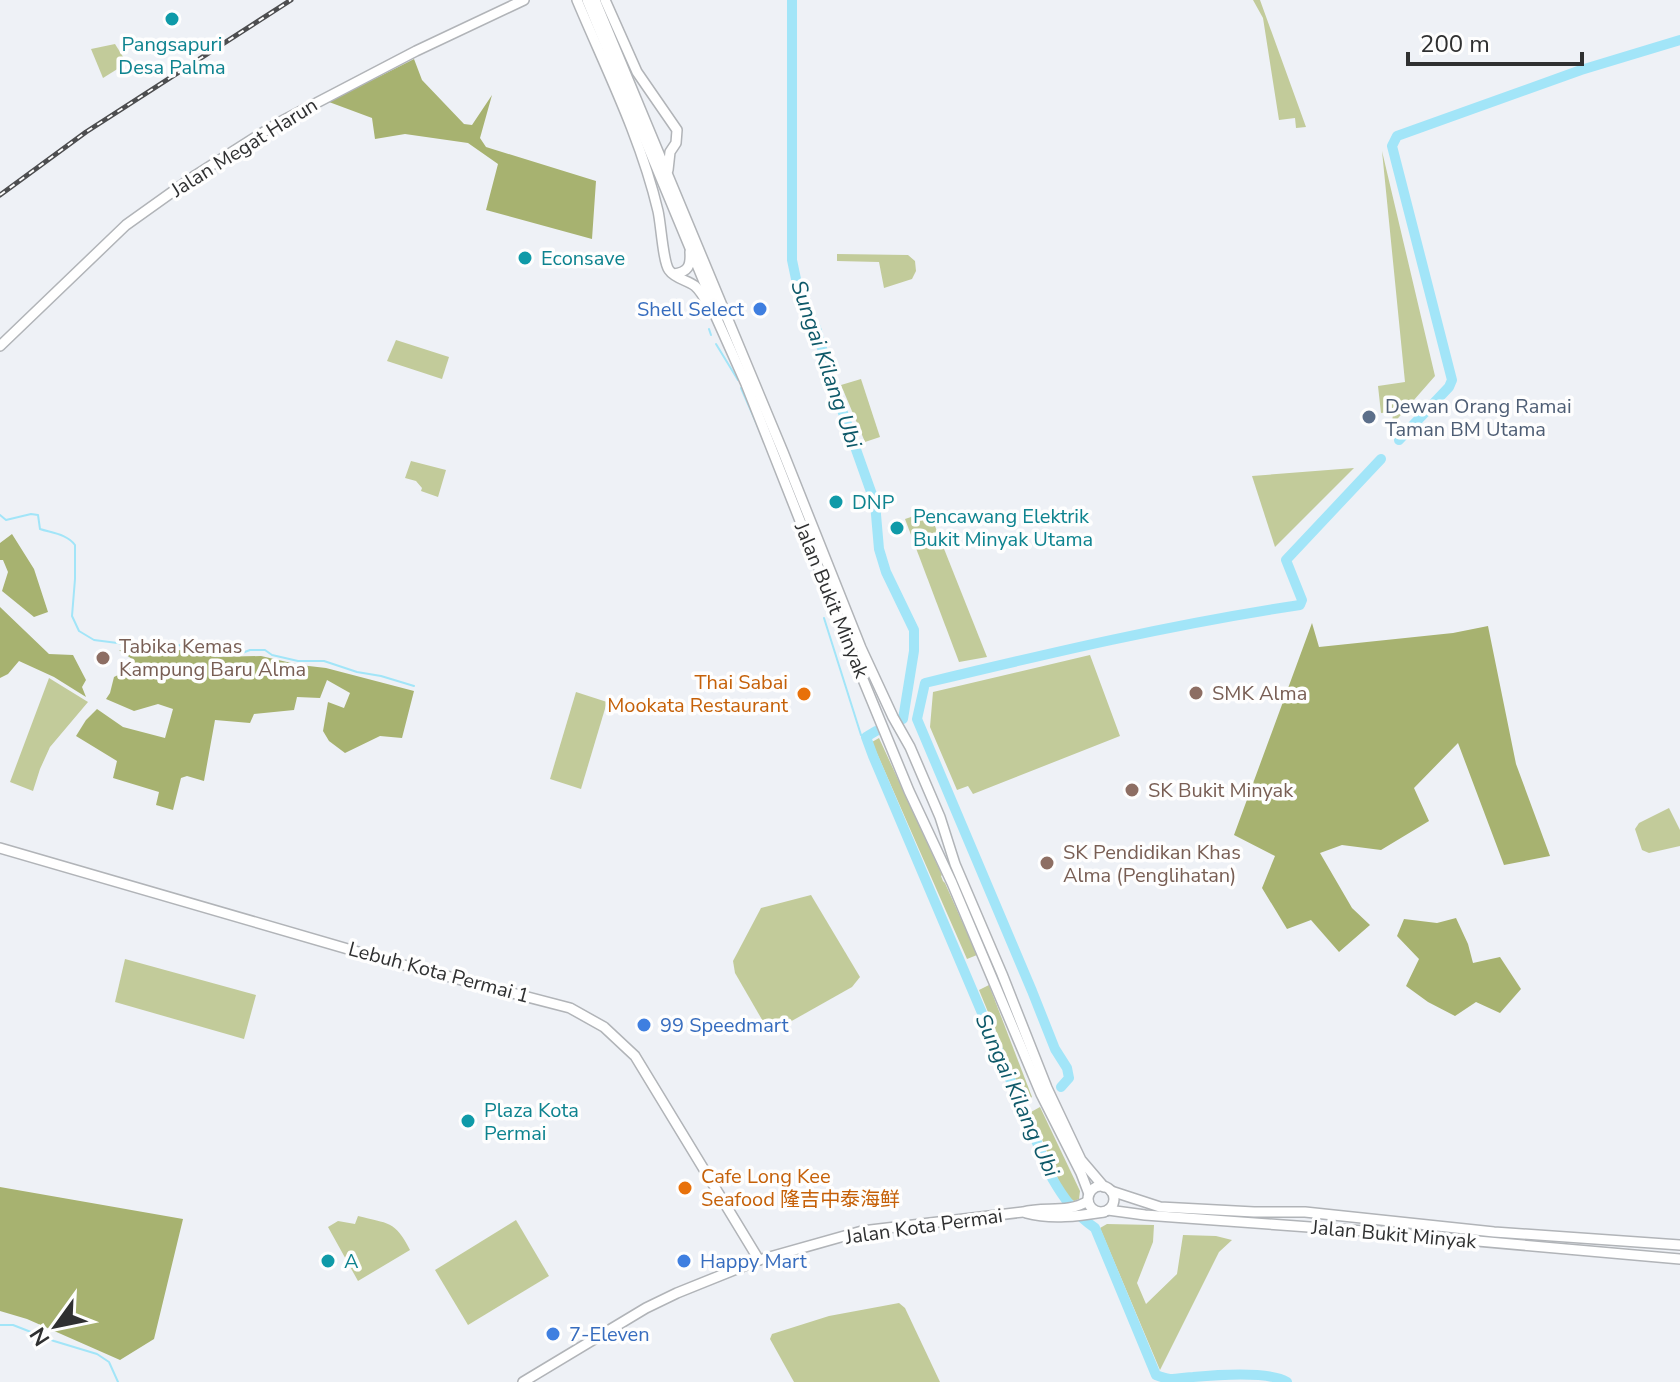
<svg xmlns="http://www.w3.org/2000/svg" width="1680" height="1382" font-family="'Nunito Sans','Noto Sans SC',sans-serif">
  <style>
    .green { fill: #c2cb9a }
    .forest { fill: #a7b270 }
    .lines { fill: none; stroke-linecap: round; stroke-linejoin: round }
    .stream { stroke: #a2e5f8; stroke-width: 2 }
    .river { stroke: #a2e5f8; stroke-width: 10 }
    .secondary-casing { stroke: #b1b4b8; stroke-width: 12 }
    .secondary { stroke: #fff; stroke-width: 9 }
    .rail-casing { stroke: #4d4e50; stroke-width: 5 }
    .rail { stroke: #fefefe; stroke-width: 2; stroke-dasharray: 6; stroke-linecap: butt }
    .culture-dot { fill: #0f9aa8; stroke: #fefefe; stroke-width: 3 }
    .shop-dot { fill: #3f7fe0; stroke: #fefefe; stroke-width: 3 }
    .service-dot { fill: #5c6f8a; stroke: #fefefe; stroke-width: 3 }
    .education-dot { fill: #8d6e63; stroke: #fefefe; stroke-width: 3 }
    .food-dot { fill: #e8710a; stroke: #fefefe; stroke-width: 3 }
    .labels { text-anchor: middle; stroke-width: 7; stroke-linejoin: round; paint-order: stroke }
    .culture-label { font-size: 20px; fill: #0d838f; stroke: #fefefe; text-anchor: start }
    .street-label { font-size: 20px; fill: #2f3031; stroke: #fefefe }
    .shop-label { font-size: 20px; fill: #366cbe; stroke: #fefefe; text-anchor: start }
    .service-label { font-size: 20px; fill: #4e5e75; stroke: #fefefe; text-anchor: start }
    .education-label { font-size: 20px; fill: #785e54; stroke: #fefefe; text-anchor: start }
    .food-label { font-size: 20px; fill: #c56008; stroke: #fefefe; text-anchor: end }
    .water-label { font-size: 22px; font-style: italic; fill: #0e5969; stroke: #fefefe }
  </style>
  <rect width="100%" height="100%" fill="#eef1f6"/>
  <!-- green -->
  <g class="green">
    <path d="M1253,0h7l46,127 -10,1 -1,-10 -16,2 -16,-102z"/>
    <path d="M115,44l12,19 -24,15 -12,-29z"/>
    <path d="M1382,151l53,225 -43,49 1,-13 -12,1 -3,-27 27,-4z"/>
    <path d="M837,254l71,1 7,6 1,10 -4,8 -28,9 -5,-26 -42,-1z"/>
    <path d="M396,340l53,17 -7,22 -55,-18z"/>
    <path d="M861,379l19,58 -15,5 -24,-57z"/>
    <path d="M411,461l35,9 -8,27 -17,-6 1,-3 -6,-7 -11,-3z"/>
    <path d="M1354,468l-79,79 -23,-71z"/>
    <path d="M929,511l58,146 -28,5 -54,-143z"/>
    <path d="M1090,655l30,81 -147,58 -5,-8 -11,4 -27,-63 3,-35z"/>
    <path d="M49,678l39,24 -38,45 -10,22 -7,22 -23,-9z"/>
    <path d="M576,692l31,10 -26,87 -31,-10z"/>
    <path d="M879,738l63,137 -1,1 2,5 2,2 32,72 -10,4 -95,-217z"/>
    <path d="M1669,808l11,22v16l-31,7 -7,-3 -7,-21 4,-6z"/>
    <path d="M811,895l49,82 -8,10 -71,40 -13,3 -33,-57 -2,-12 28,-53z"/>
    <path d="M125,959l131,36 -12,44 -129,-37z"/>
    <path d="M989,985l43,112 -7,5 -46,-112z"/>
    <path d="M1040,1107l40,84 -1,8 -5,2 -10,-7 -33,-82z"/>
    <path d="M358,1216c30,8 37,4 52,34l-52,31 -30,-54 10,-6 17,3z"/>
    <path d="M516,1220l33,56 -81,49 -33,-55z"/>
    <path d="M1107,1224l47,1 -1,17 -16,41 9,21 31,-30 6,-39 33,1 16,4 -13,12 -59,118 -60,-142z"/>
    <path d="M899,1303l6,5 35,74h-146l-24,-43 2,-5 57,-18z"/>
  </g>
  <!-- forest -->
  <g class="forest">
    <path d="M414,59l8,21 42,44 8,1 20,-30 -12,43 6,9 110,34 -4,58 -106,-29 12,-46 -30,-21 -63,-9 -30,5 -3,-21 -43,-16z"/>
    <path d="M12,534l22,35 14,43 -14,5 -32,-26 6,-19 -5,-12h-3v-17z"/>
    <path d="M0,607l49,47 24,1 13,25 -4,7 4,10 -32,-20 -35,-16 -11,13 -8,4z"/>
    <path d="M1312,623l7,24 134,-14 35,-7 28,138 34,92 -46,9 -46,-122 -44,45 15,33 -48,29 -39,-5 -22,8 32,55 18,17 -31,27 -28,-32 -24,9 -25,-41 13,-32 -41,-21z"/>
    <path d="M119,650l28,3 35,-3 33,7 46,-1 39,9 26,3 88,23 -12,47 -22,-2 -35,17 -16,-12 -6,-10 5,-29 16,6 6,-15 -23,-13 -7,18 -23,-1 -3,13 -40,4 -4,9 -35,-3 -11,61 -17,-5 -6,2 -8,32 -17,-5 3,-13 -46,-14 4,-17 -41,-25 10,-16 11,-11 26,18 42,11 8,-29 -15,-5 -24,7 -28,-12 4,-6 4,-16 12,-6 6,-12z"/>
    <path d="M1456,918l12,26 5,19 27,-6 21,32 -21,24 -24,-11 -21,14 -27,-14 -22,-16 13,-27 -22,-23 7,-17 33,4z"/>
    <path d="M0,1187l183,32 -29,120 -34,21 -93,-41 -27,-8z"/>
  </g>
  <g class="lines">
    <!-- stream -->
    <g class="stream">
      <path d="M709,329l2,6"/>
      <path d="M716,344l22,36"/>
      <path d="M741,388l21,48"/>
      <path d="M0,515l6,5 25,-6 7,1 2,14c12,4 27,5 35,16v34l-3,37 7,15 15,9 47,6 4,3 37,-4 31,8h29l8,-3h15l7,5 26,6h26l33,11 24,4 33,10"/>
      <path d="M824,618l37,117 5,2"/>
      <path d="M0,1325h13l41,16 43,13 12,8 9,20"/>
    </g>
    <!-- river -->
    <g class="river">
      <path d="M792,0v260l8,38 16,30 15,51 44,124 4,46 7,23 28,58v21l-11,68"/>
      <path d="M1399,440l50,-53 3,-7 -60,-234 5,-10 184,-66 99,-30"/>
      <path d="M876,731l-10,6 7,19 179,422c12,21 24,37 43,50l61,147c18,7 18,3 37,2 22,-2 76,-6 94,5"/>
      <path d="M1061,1087l8,-9 -2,-10 -12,-19 -23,-58 -115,-272 8,-36c125,-30 248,-59 375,-78l2,-5 -16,-40 95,-101"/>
    </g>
    <!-- secondary casing -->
    <g class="secondary-casing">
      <g id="secondary">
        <path d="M577,0c29,69 64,138 81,211 3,13 5,51 11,59 6,9 19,10 26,16 7,6 12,17 17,25"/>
        <path d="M587,0l125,301 4,16 30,67 109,276 54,131 43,92 89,211 40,79 8,21"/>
        <path d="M595,0l188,452 78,196 32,69 17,30 30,70 15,47 47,110 45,114 34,72 23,27"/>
        <path d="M605,0l32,72 40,58 -1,13 -6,9 -2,18"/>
        <path d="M674,274c14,-2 17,-8 16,-22"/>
        <path d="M0,346l126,-121 70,-50 82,-52 138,-72 108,-51"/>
        <path d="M0,848l396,115 174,45 34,19 31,29 124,204"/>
        <circle cx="1101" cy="1199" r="13"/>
        <path d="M1111,1191l49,16 94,5h51l189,20 186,13"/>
        <path d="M1108,1210l37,5 219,16 316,28"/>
        <path d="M1026,1213c26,7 52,3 78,-1"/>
        <path d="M523,1382l123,-74 31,-15 82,-33 103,-29 161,-19c22,-6 44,2 65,-11"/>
      </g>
    </g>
    <!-- secondary -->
    <use href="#secondary" class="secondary"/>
    <!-- rail casing -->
    <g class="rail-casing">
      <path id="rail" d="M0,195l86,-63 205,-132"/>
    </g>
    <!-- rail -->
    <use href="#rail" class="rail"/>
  </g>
  <!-- markers -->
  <g class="culture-dot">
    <circle cx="172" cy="19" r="8"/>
    <circle cx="525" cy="258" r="8"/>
    <circle cx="836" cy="502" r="8"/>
    <circle cx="897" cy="528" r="8"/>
    <circle cx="468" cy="1121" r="8"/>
    <circle cx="328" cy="1261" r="8"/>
  </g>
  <g class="shop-dot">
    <circle cx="760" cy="309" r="8"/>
    <circle cx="644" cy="1025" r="8"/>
    <circle cx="684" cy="1261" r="8"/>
    <circle cx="553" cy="1334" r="8"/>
  </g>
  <circle class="service-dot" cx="1369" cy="417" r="8"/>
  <g class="education-dot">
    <circle cx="103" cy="658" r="8"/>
    <circle cx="1196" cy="693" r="8"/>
    <circle cx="1132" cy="790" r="8"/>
    <circle cx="1047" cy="863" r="8"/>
  </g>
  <g class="food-dot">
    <circle cx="804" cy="694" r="8"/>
    <circle cx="685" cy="1188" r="8"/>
  </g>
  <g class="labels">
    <!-- culture labels -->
    <g class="culture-label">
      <text x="172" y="51" text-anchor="middle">Pangsapuri<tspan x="172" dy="23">Desa Palma</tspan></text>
      <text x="541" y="265">Econsave</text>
      <text x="852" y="509">DNP</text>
      <text x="913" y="523">Pencawang Elektrik<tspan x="913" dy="23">Bukit Minyak Utama</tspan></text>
      <text x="484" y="1117">Plaza Kota<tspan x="484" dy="23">Permai</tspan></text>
      <text x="344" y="1268">A</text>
    </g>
    <!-- street labels -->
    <g class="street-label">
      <text transform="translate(244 147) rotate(-32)" y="7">Jalan Megat Harun</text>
      <text transform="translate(832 600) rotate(68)" y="7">Jalan Bukit Minyak</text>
      <text transform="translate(439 972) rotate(15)" y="7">Lebuh Kota Permai 1</text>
      <text transform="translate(924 1226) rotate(-8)" y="7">Jalan Kota Permai</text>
      <text transform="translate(1394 1234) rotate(5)" y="7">Jalan Bukit Minyak</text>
    </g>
    <!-- shop labels -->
    <g class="shop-label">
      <text x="744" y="316" text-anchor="end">Shell Select</text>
      <text x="660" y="1032">99 Speedmart</text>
      <text x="700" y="1268">Happy Mart</text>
      <text x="569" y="1341">7-Eleven</text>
    </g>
    <!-- service labels -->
    <g class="service-label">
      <text x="1385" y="413">Dewan Orang Ramai<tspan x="1385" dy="23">Taman BM Utama</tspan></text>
    </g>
    <!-- education labels -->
    <g class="education-label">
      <text x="119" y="653">Tabika Kemas<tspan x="119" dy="23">Kampung Baru Alma</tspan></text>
      <text x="1212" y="700">SMK Alma</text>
      <text x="1148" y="797">SK Bukit Minyak</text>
      <text x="1063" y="859">SK Pendidikan Khas<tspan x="1063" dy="23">Alma (Penglihatan)</tspan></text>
    </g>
    <!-- food labels -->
    <g class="food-label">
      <text x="788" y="689">Thai Sabai<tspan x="788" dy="23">Mookata Restaurant</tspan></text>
      <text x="701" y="1183" text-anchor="start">Cafe Long Kee<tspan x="701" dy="23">Seafood 隆吉中泰海鲜</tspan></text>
    </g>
    <!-- water labels -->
    <g class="water-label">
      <text transform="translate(827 364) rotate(71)" y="8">Sungai Kilang Ubi</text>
      <text transform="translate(1018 1095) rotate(66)" y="8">Sungai Kilang Ubi</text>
    </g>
  </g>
  <!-- north arrow -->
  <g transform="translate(56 1326) rotate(237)" stroke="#fefefe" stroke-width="6" paint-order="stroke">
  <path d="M0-6L14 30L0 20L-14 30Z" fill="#2f3031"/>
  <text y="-12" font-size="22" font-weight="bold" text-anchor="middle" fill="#2f3031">N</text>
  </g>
  <!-- scale -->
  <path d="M1408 52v12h174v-12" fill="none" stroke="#2f3031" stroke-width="4"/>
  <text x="1420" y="52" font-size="24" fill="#2f3031" stroke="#fefefe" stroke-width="6" paint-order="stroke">200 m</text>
</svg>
